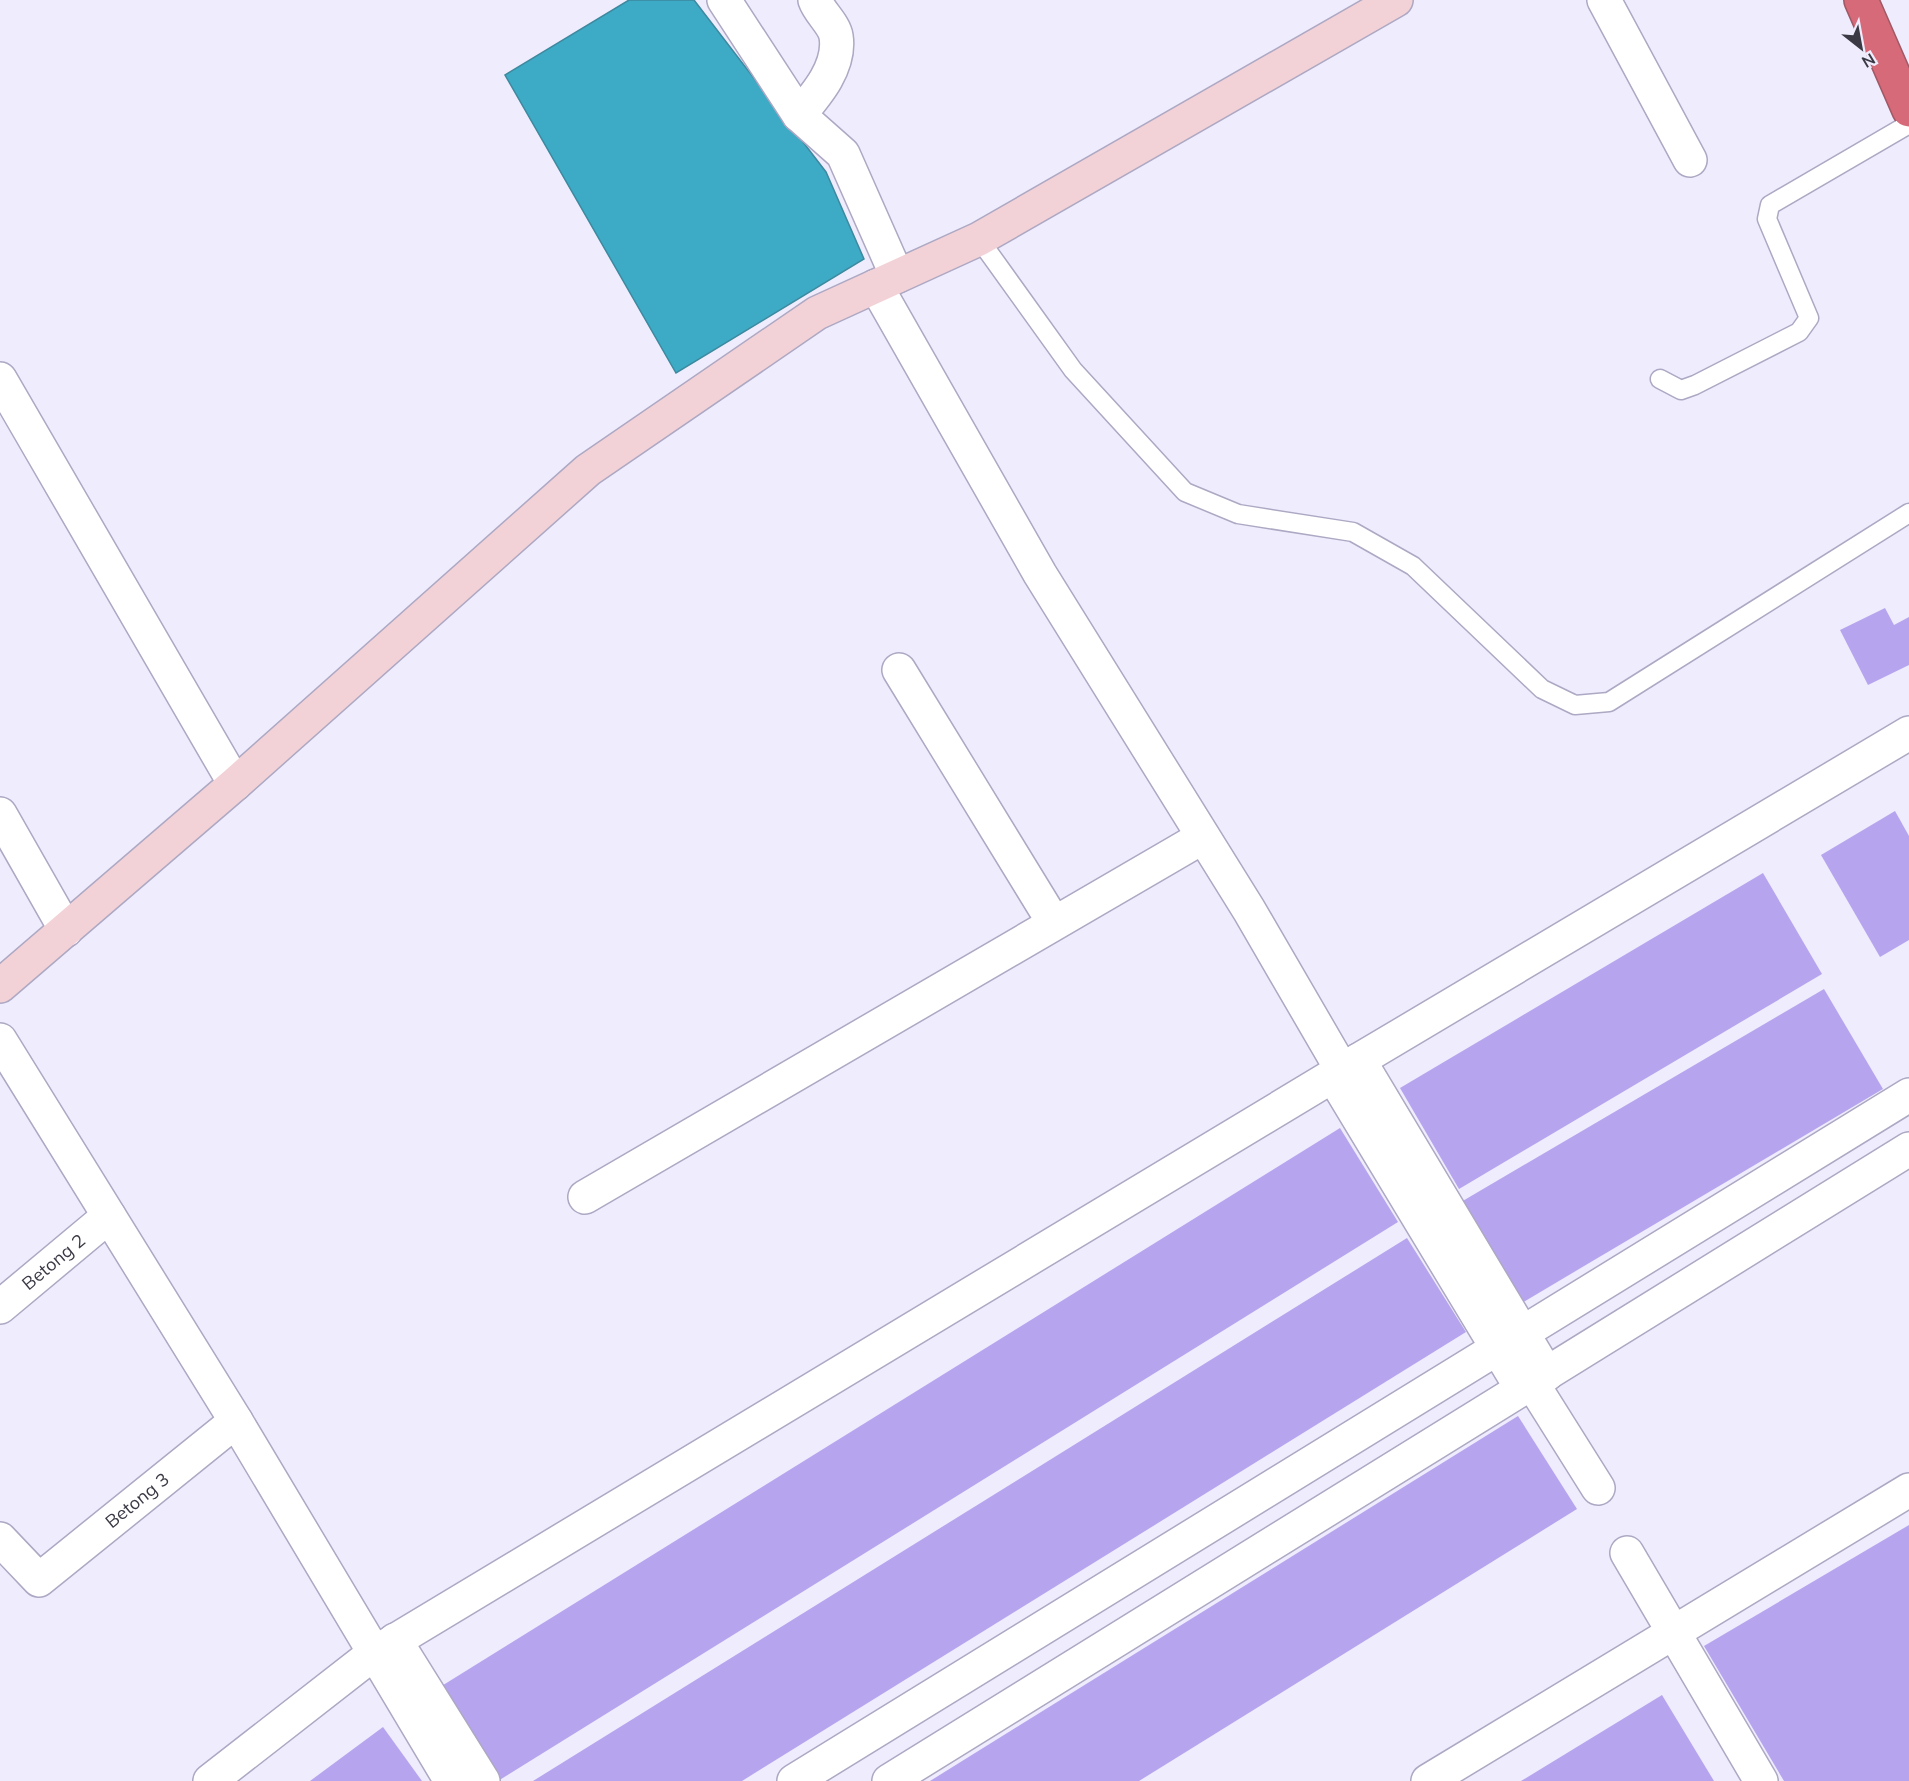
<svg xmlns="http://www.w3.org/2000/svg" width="1909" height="1781" font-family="Mulish,sans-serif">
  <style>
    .water { fill: #3eabc6; stroke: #3d899f; stroke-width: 1.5 }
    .building { fill: #b6a5ee }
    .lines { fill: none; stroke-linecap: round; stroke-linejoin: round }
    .lane-casing { stroke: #ada8c3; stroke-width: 21 }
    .street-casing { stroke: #ada8c3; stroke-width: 36 }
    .secondary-casing { stroke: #ada8c3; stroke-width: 36 }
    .highway-casing { stroke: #a05966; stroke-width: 36 }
    .lane { stroke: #fff; stroke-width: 18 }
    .street { stroke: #fff; stroke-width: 33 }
    .secondary { stroke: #f3d2d7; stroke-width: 33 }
    .highway { stroke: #d76a79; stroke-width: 33 }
    .labels { text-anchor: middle; stroke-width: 5; stroke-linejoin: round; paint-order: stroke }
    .street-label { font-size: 18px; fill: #3b3944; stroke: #efecfd }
  </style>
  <rect width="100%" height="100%" fill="#efecfd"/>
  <!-- water -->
  <path class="water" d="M629,0h65l132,172 38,87 -188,114 -171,-298z"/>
  <!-- building -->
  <g class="building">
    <path d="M1885,608l9,17 15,-8v48l-41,20 -28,-55z"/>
    <path d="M1895,811l14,25v104l-29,17 -59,-102z"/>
    <path d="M1763,873l59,101 -363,215 -59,-101z"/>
    <path d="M1824,989l59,100 -363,215 -59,-102z"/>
    <path d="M1340,1128l58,94 -900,559 -58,-94z"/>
    <path d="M1407,1238l59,94 -724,449h-209z"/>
    <path d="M1518,1416l59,93 -438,272h-209z"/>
    <path d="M1909,1525v256h-125l-80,-135z"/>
    <path d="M1662,1695l52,86h-193z"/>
    <path d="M383,1727l39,54h-112z"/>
  </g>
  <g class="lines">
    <!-- lane casing -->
    <g class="lane-casing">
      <g id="lane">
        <path d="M979,239l94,131 112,122 53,22 115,18 60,34 129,123 33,16 34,-3 300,-189"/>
        <path d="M1660,379l21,11 14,-5 104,-53 10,-14 -42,-99 3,-14 139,-81"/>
      </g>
    </g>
    <!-- street casing -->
    <g class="street-casing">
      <g id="street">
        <path d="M724,0l75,115 44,39 54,122"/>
        <path d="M1604,0l86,160"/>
        <path d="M799,115c18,-21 42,-49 37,-79 -2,-12 -17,-24 -21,-36"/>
        <path d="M876,286l164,288 209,336 93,160"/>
        <path d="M0,379l235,405"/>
        <path d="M899,670l155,253"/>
        <path d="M0,814l66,116"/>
        <path d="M0,1040l236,381 215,360"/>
        <path d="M1359,1060l188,314"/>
        <path d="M1333,1076l189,313"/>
        <path d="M585,1197l618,-360"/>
        <path id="s1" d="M0,1307l109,-91"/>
        <path d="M1532,1383l66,105"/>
        <path id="s2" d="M0,1539l39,41 197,-159"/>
        <path d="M1627,1553l134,228"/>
        <path d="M395,1640l88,141"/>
        <path d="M210,1781l163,-127 986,-594 550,-327"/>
        <path d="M794,1781l1115,-686"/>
        <path d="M889,1781l1020,-632"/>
        <path d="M1428,1781l481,-291"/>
      </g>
    </g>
    <!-- secondary casing -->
    <g class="secondary-casing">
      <path id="secondary" d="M0,986l235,-202 353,-314 229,-157 162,-74 417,-239"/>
    </g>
    <!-- highway casing -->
    <g class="highway-casing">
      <path id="highway" d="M1861,0l48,110"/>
    </g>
    <!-- lane -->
    <use href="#lane" class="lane"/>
    <!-- street -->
    <use href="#street" class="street"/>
    <!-- secondary -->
    <use href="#secondary" class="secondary"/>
    <!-- highway -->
    <use href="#highway" class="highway"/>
  </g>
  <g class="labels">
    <!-- street labels -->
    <g class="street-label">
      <text dy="6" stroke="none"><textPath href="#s1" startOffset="70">Betong 2</textPath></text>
      <text dy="6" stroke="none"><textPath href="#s2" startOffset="183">Betong 3</textPath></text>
    </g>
  </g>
  <!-- north arrow -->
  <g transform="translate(1861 48) rotate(149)" stroke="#efecfd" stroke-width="4.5" paint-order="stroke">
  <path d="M0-4.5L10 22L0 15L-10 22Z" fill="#3b3944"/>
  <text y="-9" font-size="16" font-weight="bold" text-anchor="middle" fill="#3b3944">N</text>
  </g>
</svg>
